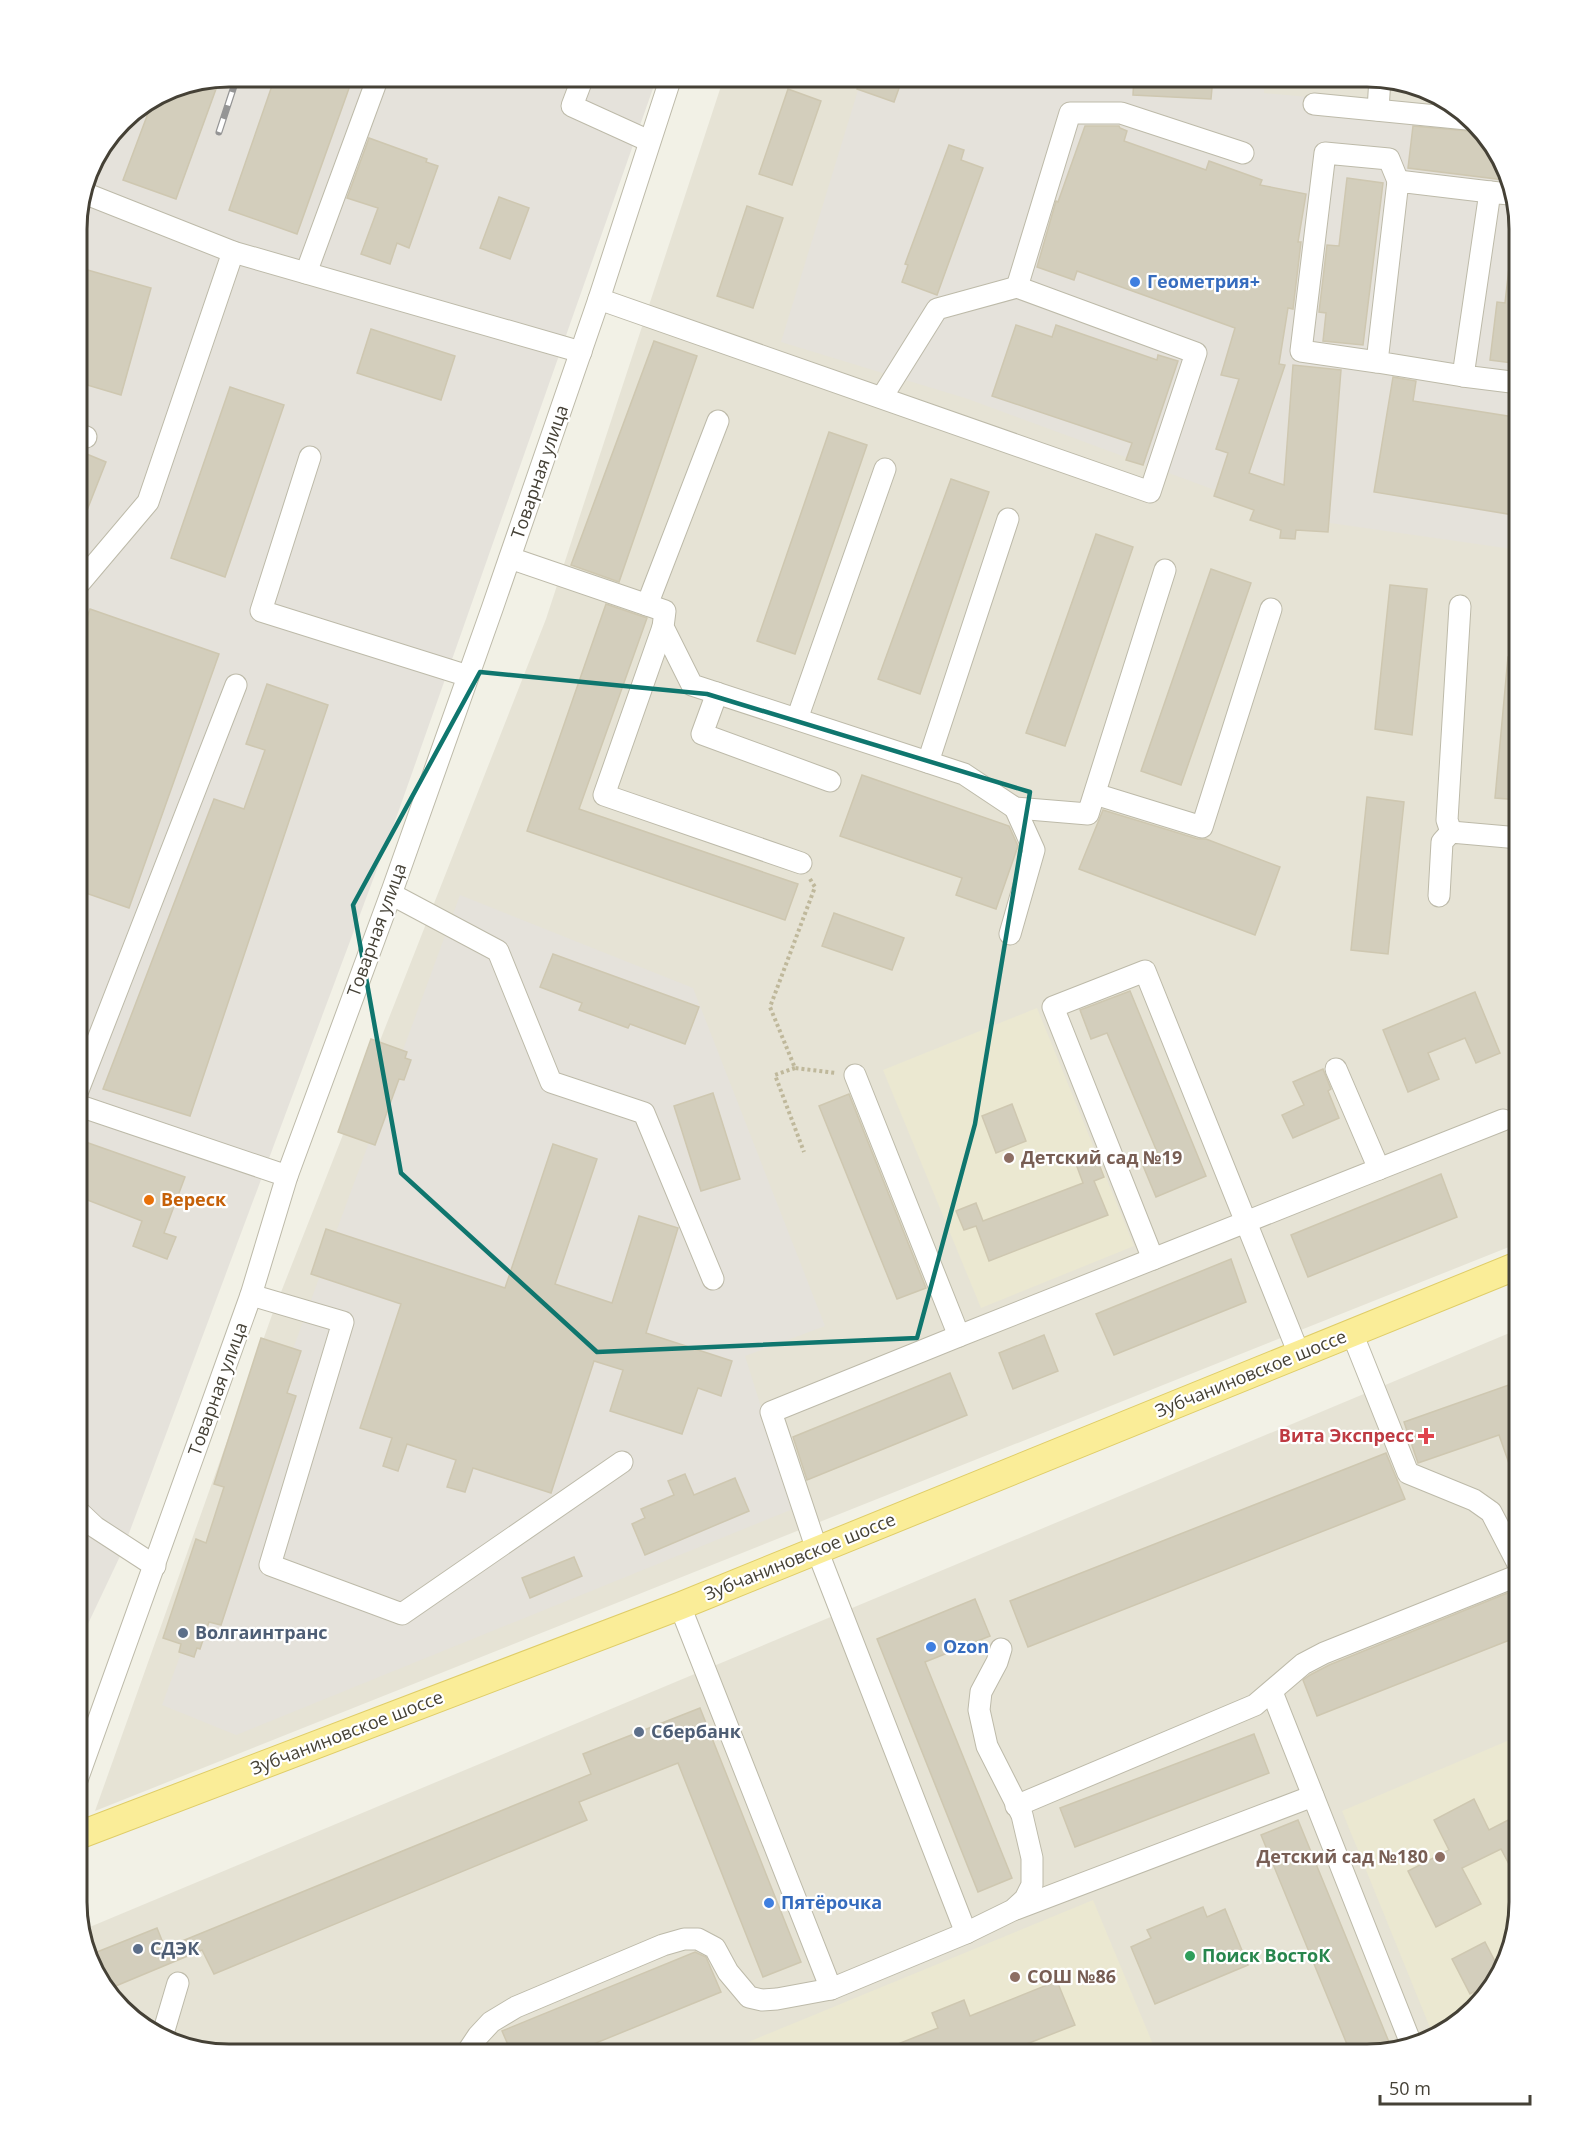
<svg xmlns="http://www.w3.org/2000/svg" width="1596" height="2131" font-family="'Open Sans',sans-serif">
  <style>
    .residential { fill: #e6e3d5 }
    .industrial { fill: #e5e2db }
    .education { fill: #ebe8d1 }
    .building { fill: #d3cebc; stroke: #cec7b0; stroke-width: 1.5 }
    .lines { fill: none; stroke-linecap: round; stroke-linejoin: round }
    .minor-casing { stroke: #bdbaa9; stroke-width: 23 }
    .major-casing { stroke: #dfcd68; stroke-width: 29 }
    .path { stroke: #bfb89b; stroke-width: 4; stroke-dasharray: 3 3; stroke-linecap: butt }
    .minor { stroke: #fff; stroke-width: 21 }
    .major { stroke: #faed98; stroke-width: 27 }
    .rail-casing { stroke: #959595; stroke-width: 7 }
    .rail { stroke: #fff; stroke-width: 4.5; stroke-dasharray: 14; stroke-linecap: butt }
    .marked { fill: none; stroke: #0f766e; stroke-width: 4.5; stroke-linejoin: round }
    .shop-dot { fill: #3f7fe0; stroke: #fff; stroke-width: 2 }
    .education-dot { fill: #8d6e63; stroke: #fff; stroke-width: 2 }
    .food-dot { fill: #e8710a; stroke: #fff; stroke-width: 2 }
    .health-dot { fill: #e0444e; stroke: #fff; stroke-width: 2 }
    .service-dot { fill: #5c6f8a; stroke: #fff; stroke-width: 2 }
    .leisure-dot { fill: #2e9e5b; stroke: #fff; stroke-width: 2 }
    .labels { text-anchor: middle; stroke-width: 4.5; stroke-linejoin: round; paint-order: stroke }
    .shop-label { font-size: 18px; font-weight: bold; fill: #366cbe; stroke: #fff; text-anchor: start }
    .street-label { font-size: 18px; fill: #454136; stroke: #fff }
    .education-label { font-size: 18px; font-weight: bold; fill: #785e54; stroke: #fff; text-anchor: start }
    .food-label { font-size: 18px; font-weight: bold; fill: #c56008; stroke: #fff; text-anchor: start }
    .health-label { font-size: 18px; font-weight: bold; fill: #be3a42; stroke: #fff; text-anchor: end }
    .service-label { font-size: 18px; font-weight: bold; fill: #4e5e75; stroke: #fff; text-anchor: start }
    .leisure-label { font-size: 18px; font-weight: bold; fill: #27864d; stroke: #fff; text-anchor: start }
    .rim { fill: none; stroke: #454136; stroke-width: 3 }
  </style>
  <rect width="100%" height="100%" fill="#f2f1e6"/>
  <!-- residential -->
  <g class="residential">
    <path d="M724,77h652l67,20 51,48 25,84v1014l-1424,568 177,-496 274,-696z"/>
    <path d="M1519,1329v573l-20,76 -48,51 -84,25h-1138l-76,-20 -51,-48 -17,-57z"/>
  </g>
  <!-- industrial -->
  <g class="industrial">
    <path d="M229,77h428l-258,733 -277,742 -45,95v-1428l15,-58 36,-46 43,-27z"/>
    <path d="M862,77h402v16l194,18 36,34 25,84v321l-231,-33 -320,-118 -187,-57z"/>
    <path d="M460,895l233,93 132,338 -80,30 48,153 -557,226 -74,-30z"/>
  </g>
  <!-- education -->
  <g class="education">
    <path d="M1037,1008l97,238 -153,62 -98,-238z"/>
    <path d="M1519,1736v166l-20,76 -48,51 -18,6 -91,-224z"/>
    <path d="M1093,1900l64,154h-438z"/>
  </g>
  <!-- building -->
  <g class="building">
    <path d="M275,77h78l-56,157 -68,-24z"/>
    <path d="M861,77h42l-9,25 -37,-13z"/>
    <path d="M1134,77h79l-2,22 -78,-4z"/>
    <path d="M220,78l-44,121 -53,-19 30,-80 18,-12z"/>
    <path d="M788,89l33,12 -29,84 -33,-11z"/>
    <path d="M1085,126h34l1,2 7,3 -3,10 82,29 3,-9 53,19 -2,5 46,9 -8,48h3l-8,67 -5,-1 -9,56 6,1 -36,108 35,12 9,-120 48,5 -13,162 -32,-2 -1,9 -15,-1 1,-8 -31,-10 4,-10 -40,-14 14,-43 -12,-4 23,-70 -18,-4 14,-47 -158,-57 -3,9 -37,-13 19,-66 2,1z"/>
    <path d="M1413,126l67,6 14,13 11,35 -97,-12z"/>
    <path d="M369,138l58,21 -1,3 12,4 -29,82 -12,-5 -7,21 -29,-10 17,-46 -31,-10z"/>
    <path d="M949,145l15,5 -3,10 22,8 -46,127 -35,-13 6,-17 -3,-1z"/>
    <path d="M1347,178l36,5 -20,162 -40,-4 3,-28 -7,-1 8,-67 12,1z"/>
    <path d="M499,197l30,11 -19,51 -30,-11z"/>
    <path d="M747,206l36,12 -30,90 -36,-12z"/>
    <path d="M77,267l74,21 -30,107 -44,-13z"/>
    <path d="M1509,268h11v96l-30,-4 7,-58 8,1z"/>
    <path d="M1016,325l36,12 4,-12 101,35 1,-5 20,6 -35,104 -17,-5 6,-17 -140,-47z"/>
    <path d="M371,329l84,27 -14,44 -84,-27z"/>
    <path d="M654,341l43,15 -78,226 -48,-17z"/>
    <path d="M1393,377l23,4 -3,20 107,17v98l-146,-24z"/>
    <path d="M230,387l54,18 -59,172 -54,-19z"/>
    <path d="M829,432l38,13 -72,209 -38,-13z"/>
    <path d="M77,450l29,12 -28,71h-1z"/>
    <path d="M951,479l38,13 -69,202 -42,-15z"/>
    <path d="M1096,534l37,13 -68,199 -39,-13z"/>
    <path d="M1211,569l40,14 -70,202 -40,-14z"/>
    <path d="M1390,585l37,4 -15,146 -37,-6z"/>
    <path d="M606,604l41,14 -68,191 219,75 -13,36 -258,-89z"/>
    <path d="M90,609l129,45 -90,254 -52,-18v-242z"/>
    <path d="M1508,657h12v143l-25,-2z"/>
    <path d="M267,684l61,21 -138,411 -87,-27 111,-290 30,10 21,-59 -19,-6z"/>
    <path d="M862,775l147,51 9,20 -22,63 -40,-14 6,-17 -122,-42z"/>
    <path d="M1367,797l37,5 -16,152 -37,-4z"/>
    <path d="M1103,810l95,29h8l74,28 -25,68 -176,-66z"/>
    <path d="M834,913l70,25 -12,32 -70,-24z"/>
    <path d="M553,954l146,53 -14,37 -55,-20 -2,4 -49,-18 3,-7 -42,-16z"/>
    <path d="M1130,991l76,185 -50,21 -15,-36 17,-7 -51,-121 -16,6 -11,-29z"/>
    <path d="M1475,992l25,61 -24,10 -11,-25 -37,15 11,26 -31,13 -25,-62z"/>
    <path d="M371,1039l36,13 -2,6 6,2 -7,20 -5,-1 -24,66 -37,-13z"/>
    <path d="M1323,1069l8,20 -3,2 11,27 -46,20 -11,-23 22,-10 -11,-23z"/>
    <path d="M713,1093l27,86 -39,12 -27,-85z"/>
    <path d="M849,1094l77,194 -29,11 -78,-193z"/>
    <path d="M1012,1104l14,37 -30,12 -14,-37z"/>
    <path d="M77,1139l108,38 -21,56 12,4 -9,22 -34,-13 9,-25 -65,-25z"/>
    <path d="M553,1144l44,15 -42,125 57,19 27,-87 39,12 -32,105 86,28 -11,35 -23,-8 -16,46 -72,-23 13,-41 -29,-9 -43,132 -78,-25 -8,24 -18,-5 9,-27 -49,-16 -9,27 -15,-5 9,-28 -32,-10 41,-124 -90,-30 15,-45 179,59z"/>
    <path d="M1096,1156l8,21 -10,4 14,34 -119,46 -13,-35 -12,4 -8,-19 20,-8 7,18 100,-38 -7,-19z"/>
    <path d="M1441,1174l16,43 -149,60 -17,-42z"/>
    <path d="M1231,1259l15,43 -132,53 -18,-41z"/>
    <path d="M1044,1335l14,36 -45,18 -14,-36z"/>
    <path d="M261,1338l40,13 -14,42 9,3 -75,229 -12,-3 -9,27 -3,-1 -3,9 -15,-5 2,-8 -18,-6 33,-99 10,4 18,-56 -10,-3z"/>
    <path d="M950,1373l17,42 -160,65 -14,-43z"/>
    <path d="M1520,1381v105h-3l-18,-51 -81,28 -14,-41z"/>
    <path d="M1386,1453l19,46 -377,148 -18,-46z"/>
    <path d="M685,1474l9,21 41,-17 14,33 -104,44 -13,-31 13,-6 -4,-9 33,-14 -6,-14z"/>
    <path d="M574,1557l8,19 -52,22 -8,-20z"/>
    <path d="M1510,1592l10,24v20l-203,80 -14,-36 7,-5 19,-10z"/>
    <path d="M975,1599l15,37 -65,26 87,216 -34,14 -101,-253z"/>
    <path d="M700,1708l101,254 -38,15 -85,-214 -99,39 8,18 -373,154 -12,-24 -96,40 -4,-4 -10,-32 65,-26 8,20 426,-174 -8,-20z"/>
    <path d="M1254,1734l15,39 -194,74 -15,-39z"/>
    <path d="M1474,1799l15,31 31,-16v71l-19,-36 -39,19 19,36 -45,23 -28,-56 41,-21 -15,-30z"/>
    <path d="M1298,1820l93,227 -24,7h-16l-90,-219z"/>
    <path d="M1203,1907l4,10 18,-8 23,56 -93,39 -24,-57 20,-9 -4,-8z"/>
    <path d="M1485,1942l16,31 -2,5 -29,16 -18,-35z"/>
    <path d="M695,1952l11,5 15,35 -152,62h-57l-10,-23z"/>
    <path d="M1057,1981l18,44 -74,29h-128l65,-26 -6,-15 32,-13 6,16z"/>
  </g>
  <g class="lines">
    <!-- minor casing -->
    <g class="minor-casing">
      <g id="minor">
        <path d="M583,77l-11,29 77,35"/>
        <path d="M1314,104l153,15"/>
        <path d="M1378,110l2,-32"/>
        <path d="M84,193l149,59 348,100"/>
        <path d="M1509,194l-19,-2 -27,184 56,7"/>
        <path d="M306,273l72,-196"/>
        <path d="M1017,287l53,-174h51l122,40"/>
        <path d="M599,299l551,193 46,-139 -179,-66 -80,22 -55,88"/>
        <path d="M1377,362l-76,-11 24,-198 64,6 9,22"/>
        <path d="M1463,376l-86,-14 21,-181 92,11"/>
        <path d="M77,434l9,3"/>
        <path d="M310,457l-49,154 207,65"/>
        <path d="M510,558l155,53 -2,16 29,58 272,89 51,34 73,6 77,-244"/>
        <path d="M77,586l71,-84 85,-250"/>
        <path d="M647,605l71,-184"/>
        <path d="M663,627l-59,168 197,68"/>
        <path d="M717,693l-15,41 128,47"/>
        <path d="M797,719l88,-250"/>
        <path d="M928,762l80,-243"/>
        <path d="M1095,794l107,33 69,-218"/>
        <path d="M1451,832l-4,-12 13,-214"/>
        <path d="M391,894l107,57 53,131 93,31 69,166"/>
        <path d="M1439,896l3,-54 9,-10 68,6"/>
        <path d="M1010,934l24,-84 -19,-42"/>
        <path d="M1336,1069l43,100"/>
        <path d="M855,1075l104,261 194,-77"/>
        <path d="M77,1093l159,-408"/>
        <path d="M77,1105l210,71"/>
        <path d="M251,1295l92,27 -73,243 132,49 220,-152"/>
        <path d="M1352,1333l56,140 66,27 17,12 28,54"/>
        <path d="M959,1336l-188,76 46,138 149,383"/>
        <path d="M1299,1354l-154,-383 -92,36 100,252c117,-47 233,-93 350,-139"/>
        <path d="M77,1510l18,17 60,39"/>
        <path d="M680,1606l151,383"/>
        <path d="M1272,1692l138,349"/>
        <path d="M77,1780l174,-485 36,-119 104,-282 101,-285 107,-310 72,-222"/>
        <path d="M1016,1806l239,-101 48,-41 21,-11 195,-78"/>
        <path d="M1016,1909l297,-113"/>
        <path d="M162,2037l16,-54"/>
        <path d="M466,2054l12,-18 13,-14 25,-15 147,-62 21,-6h14l17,9 13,24 21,25 13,3 15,-1 54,-10 135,-56 47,-23 12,-11 7,-14v-27l-10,-43 -35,-69 -8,-36 2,-18 16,-30 4,-13"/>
      </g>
    </g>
    <!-- major casing -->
    <g class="major-casing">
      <path id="major" d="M77,1836l603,-230 839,-341"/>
    </g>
    <!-- path -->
    <g class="path">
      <path d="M810,879l5,8 -45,120 25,61 41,5"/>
      <path d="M795,1068l-20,7 29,77"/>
    </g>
    <!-- minor -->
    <use href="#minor" class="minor"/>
    <!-- major -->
    <use href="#major" class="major"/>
    <!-- rail casing -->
    <g class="rail-casing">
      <path id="rail" d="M219,132l18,-55"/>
    </g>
    <!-- rail -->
    <use href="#rail" class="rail"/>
  </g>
  <!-- marked area -->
  <path class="marked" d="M480,672l227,22 323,98 -55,332 -58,214 -320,14 -196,-179 -48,-268z"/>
  <!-- markers -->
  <g class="shop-dot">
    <circle cx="1135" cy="282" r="6"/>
    <circle cx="931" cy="1647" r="6"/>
    <circle cx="769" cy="1903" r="6"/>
  </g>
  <g class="education-dot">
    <circle cx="1009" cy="1158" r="6"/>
    <circle cx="1440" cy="1857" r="6"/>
    <circle cx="1015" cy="1977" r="6"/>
  </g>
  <circle class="food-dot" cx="149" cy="1200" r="6"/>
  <path class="health-dot" d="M1423 1427h6v6h6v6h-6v6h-6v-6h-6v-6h6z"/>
  <g class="service-dot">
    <circle cx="183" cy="1633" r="6"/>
    <circle cx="639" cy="1732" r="6"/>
    <circle cx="138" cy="1949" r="6"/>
  </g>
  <circle class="leisure-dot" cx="1190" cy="1956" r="6"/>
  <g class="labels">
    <!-- shop labels -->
    <g class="shop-label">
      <text x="1147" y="288">Геометрия+</text>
      <text x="943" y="1653">Ozon</text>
      <text x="781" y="1909">Пятёрочка</text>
    </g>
    <!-- street labels -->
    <g class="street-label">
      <text transform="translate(540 472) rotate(-71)" y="6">Товарная улица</text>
      <text transform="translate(377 930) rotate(-70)" y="6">Товарная улица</text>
      <text transform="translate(1251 1374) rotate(-22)" y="6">Зубчаниновское шоссе</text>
      <text transform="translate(218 1389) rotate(-70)" y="6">Товарная улица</text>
      <text transform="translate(800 1557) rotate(-22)" y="6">Зубчаниновское шоссе</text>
      <text transform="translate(347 1733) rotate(-21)" y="6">Зубчаниновское шоссе</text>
    </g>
    <!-- education labels -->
    <g class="education-label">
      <text x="1021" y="1164">Детский сад №19</text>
      <text x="1428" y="1863" text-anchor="end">Детский сад №180</text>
      <text x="1027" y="1983">СОШ №86</text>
    </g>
    <!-- food labels -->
    <g class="food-label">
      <text x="161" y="1206">Вереск</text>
    </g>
    <!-- health labels -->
    <g class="health-label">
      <text x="1414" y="1442">Вита Экспресс</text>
    </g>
    <!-- service labels -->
    <g class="service-label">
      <text x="195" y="1639">Волгаинтранс</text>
      <text x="651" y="1738">Сбербанк</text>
      <text x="150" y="1955">СДЭК</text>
    </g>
    <!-- leisure labels -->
    <g class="leisure-label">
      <text x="1202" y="1962">Поиск ВостоК</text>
    </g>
  </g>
  <!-- crop -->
  <path d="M0 0H1596V2131H0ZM229 87H1367A142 142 0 0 1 1509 229V1902A142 142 0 0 1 1367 2044H229A142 142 0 0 1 87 1902V229A142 142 0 0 1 229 87Z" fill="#fff" fill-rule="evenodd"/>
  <path class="rim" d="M229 87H1367A142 142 0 0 1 1509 229V1902A142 142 0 0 1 1367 2044H229A142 142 0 0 1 87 1902V229A142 142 0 0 1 229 87Z"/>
  <!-- scale -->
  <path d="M1380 2095v9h150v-9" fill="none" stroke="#454136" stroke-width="3"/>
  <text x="1389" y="2095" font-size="18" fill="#454136" stroke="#ffffff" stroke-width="4.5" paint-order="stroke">50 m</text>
</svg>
